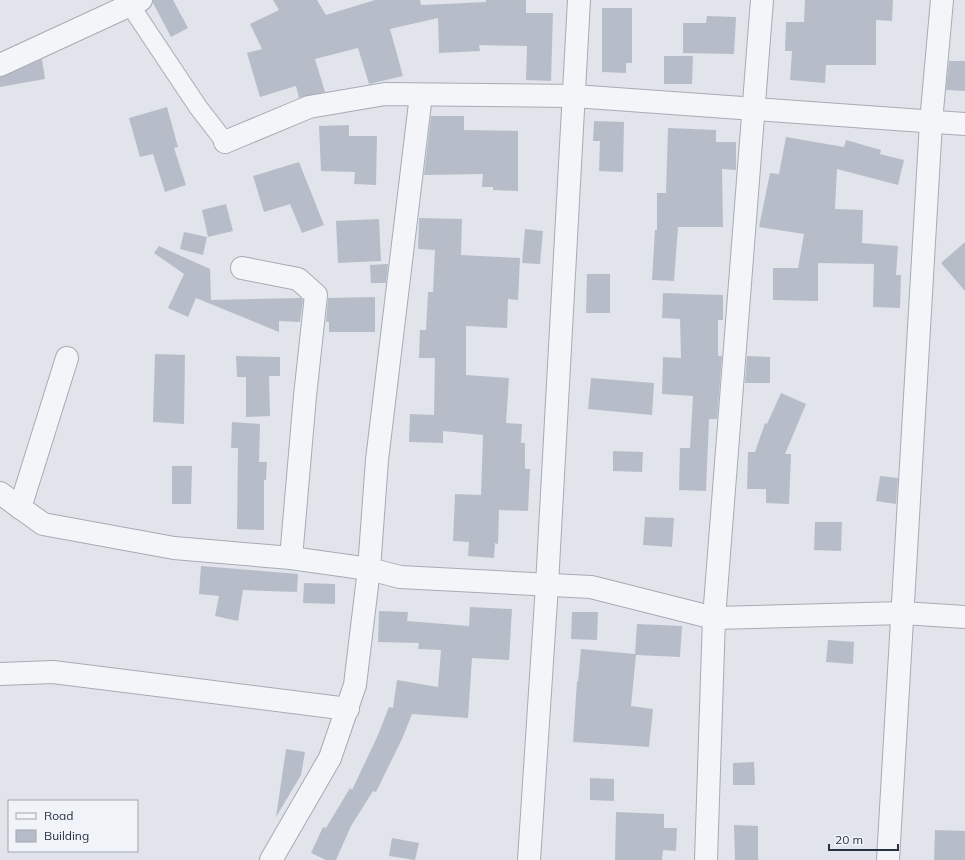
<svg xmlns="http://www.w3.org/2000/svg" width="965" height="860" font-family="Mulish,sans-serif">
  <style>
    .building { fill: #b7bdc8 }
    .lines { fill: none; stroke-linecap: round; stroke-linejoin: round }
    .pedestrian-casing { stroke: #a6abb5; stroke-width: 20 }
    .minor-casing { stroke: #a6abb5; stroke-width: 24 }
    .pedestrian { stroke: #f4f5f8; stroke-width: 18 }
    .minor { stroke: #f4f5f8; stroke-width: 22 }
  </style>
  <rect width="100%" height="100%" fill="#e1e4ea"/>
  <!-- building -->
  <g class="building">
    <path d="M153,0h20l15,28 -17,9 -18,-34z"/>
    <path d="M273,0h44l9,15 49,-15h45l1,5 65,-3v-2h40v13h27l-2,68 -25,-1 1,-34 -48,-1 1,6 -41,2 -1,-35 -48,11 13,47 -34,8 -11,-36 -43,11 10,33 -26,6 -3,-12 -36,11 -13,-44 15,-4 -12,-25 29,-14z"/>
    <path d="M805,0h88l-1,21 -16,-1v45h-50l-1,18 -35,-3 2,-29h-7l1,-29h18z"/>
    <path d="M602,8h30v55h-6v10l-24,-1z"/>
    <path d="M707,16l29,1 -2,37 -51,-1v-30h23z"/>
    <path d="M664,56h29l-1,28h-28z"/>
    <path d="M42,59l3,20 -45,8v-10z"/>
    <path d="M949,61h16v30l-19,-1z"/>
    <path d="M167,107l11,40 -4,1 12,37 -21,7 -12,-38 -13,3 -11,-39z"/>
    <path d="M431,116h33v14l54,1v60l-25,-1v-3h-11l1,-13 -59,1z"/>
    <path d="M594,121l30,1 -1,50 -24,-1 1,-30h-7z"/>
    <path d="M349,125v11h28l-1,49 -22,-1 1,-12 -34,-1 -2,-45z"/>
    <path d="M668,128l48,2v12h20v28l-14,-1 1,58h-45l-4,54 -22,-1 3,-50h2v-37h9z"/>
    <path d="M786,137l58,10 2,-7 35,10 -1,4 24,6 -6,25 -61,-16 -2,40 28,1 -1,33 36,3 -2,29h5l-1,33 -27,-1 1,-43 -56,-1v38l-45,-1v-32h25l6,-34 -45,-7 11,-54 9,1z"/>
    <path d="M299,162l25,63 -22,8 -12,-29 -26,8 -11,-36z"/>
    <path d="M226,204l7,27 -25,6 -6,-27z"/>
    <path d="M419,218l43,1 -1,36 59,3 -2,42 -10,-1 -1,29 -41,-2v49l43,3 -3,45 16,1 -1,19h4v26h5l-2,42 -29,-1 -1,34 -3,-1 -1,15 -26,-2 1,-14 -16,-1 2,-47 26,1 2,-60 -40,-4v12l-34,-1 1,-28 24,1 1,-57h-16l1,-28h6l2,-38h5l2,-42 -17,-1z"/>
    <path d="M379,219l2,42 -43,2 -2,-42z"/>
    <path d="M525,229l18,2 -3,33 -18,-1z"/>
    <path d="M184,232l23,5 -4,18 -23,-6z"/>
    <path d="M965,242v49l-24,-28z"/>
    <path d="M159,246l51,23 1,31 90,-2 2,2 -3,22 -21,-1v11l-83,-34 -8,19 -20,-9 16,-34 -30,-21z"/>
    <path d="M388,264l-2,19h-15l-1,-18z"/>
    <path d="M587,274h23v39h-24z"/>
    <path d="M663,293l60,2v25h-5v36h4l-5,63h-8l-3,72 -27,-1 1,-42h10l3,-52 -31,-2 1,-37 18,1 -1,-39 -18,-1z"/>
    <path d="M375,297v35h-46v-10h-3l2,-24z"/>
    <path d="M155,354l30,1 -1,69 -31,-2z"/>
    <path d="M236,356l44,1v19h-11l1,40 -24,1v-40h-9z"/>
    <path d="M747,356l23,1v26h-25z"/>
    <path d="M591,378l63,5 -2,32 -64,-6z"/>
    <path d="M781,393l25,11 -21,50h6l-2,50 -23,-1v-14h-19l1,-37h7l10,-29 2,1z"/>
    <path d="M232,422l28,2 -1,38h8l-1,18h-2v50l-27,-1 1,-81h-7z"/>
    <path d="M613,451l30,1 -1,20 -29,-1z"/>
    <path d="M172,466h20l-1,38h-19z"/>
    <path d="M880,476l18,2 -2,26 -20,-3z"/>
    <path d="M645,517l29,1 -2,29 -29,-2z"/>
    <path d="M815,522h27l-1,29 -27,-1z"/>
    <path d="M201,566l97,8 -1,18 -54,-2 -5,31 -23,-5 4,-20 -20,-2z"/>
    <path d="M304,583l31,1v20l-32,-1z"/>
    <path d="M470,607l42,2 -3,51 -37,-2 -4,60 -56,-4 -10,25 -26,53 -3,-1 -22,35 -15,34h-10l-15,-7 12,-26 3,1 24,-40 2,2 26,-55 11,-28 4,1 4,-28 41,7 3,-37 -23,-1 1,-6 -41,-1 1,-31 29,1 -1,9 62,5z"/>
    <path d="M572,612h26l-1,28 -26,-1z"/>
    <path d="M637,624l45,2 -2,31 -44,-2 -5,51 22,3 -4,38 -76,-5 4,-61 1,1 3,-33 54,5z"/>
    <path d="M828,640l26,2 -1,22 -27,-2z"/>
    <path d="M286,749l19,3 -4,23 -25,42z"/>
    <path d="M754,762l1,23h-22v-22z"/>
    <path d="M590,778l24,1v22l-24,-1z"/>
    <path d="M616,812l48,2v14h13l-1,23 -13,-1 -1,10h-47z"/>
    <path d="M734,825l24,1v34h-23z"/>
    <path d="M935,830l30,1v29h-31z"/>
    <path d="M392,838l27,5 -4,17 -26,-4z"/>
  </g>
  <g class="lines">
    <!-- pedestrian casing -->
    <g class="pedestrian-casing">
      <path id="pedestrian" d="M130,5l68,102 27,35"/>
    </g>
    <!-- minor casing -->
    <g class="minor-casing">
      <g id="minor">
        <path d="M0,65l141,-65"/>
        <path d="M225,142l84,-35 76,-13 189,2 391,28"/>
        <path d="M242,268l56,11 18,16 -11,101 -14,162"/>
        <path d="M0,493l43,31 131,24 117,10 78,11 31,8 191,10 123,31 189,-5 62,4"/>
        <path d="M20,508l47,-150"/>
        <path d="M0,674l53,-2 295,37"/>
        <path d="M271,860l59,-102 25,-73 14,-116 8,-109 44,-365"/>
        <path d="M529,860l18,-275 32,-585"/>
        <path d="M706,860l8,-242 48,-618"/>
        <path d="M888,860l43,-738 11,-122"/>
      </g>
    </g>
    <!-- pedestrian -->
    <use href="#pedestrian" class="pedestrian"/>
    <!-- minor -->
    <use href="#minor" class="minor"/>
  </g>
  <!-- legend -->
  <rect x="8" y="800" width="130" height="52" fill="#f0f3f7" stroke="#a0a6af"/>
  <rect x="16" y="813" width="20" height="6" fill="#f4f5f8" stroke="#a0a6af"/>
  <text x="44" y="820" font-size="12" fill="#283243">Road</text>
  <rect x="16" y="830" width="20" height="12" fill="#b7bdc8" stroke="#a0a6af"/>
  <text x="44" y="840" font-size="12" fill="#283243">Building</text>
  <!-- scale -->
  <path d="M829 844v6h69v-6" fill="none" stroke="#283243" stroke-width="2"/>
  <text x="835" y="844" font-size="12" fill="#283243" stroke="#f0f3f7" stroke-width="3" paint-order="stroke">20 m</text>
</svg>
